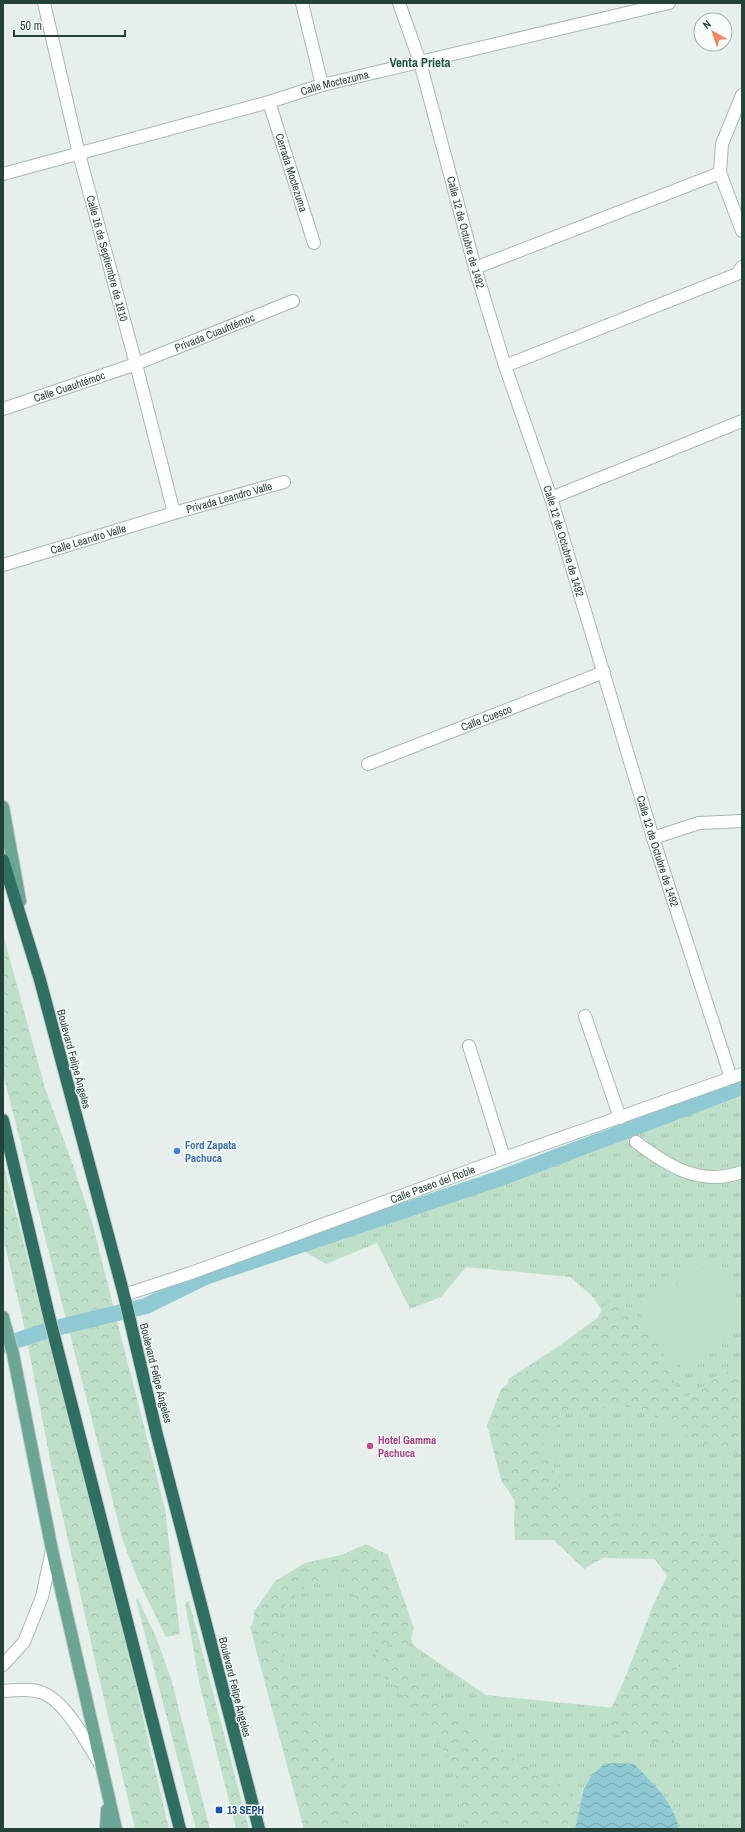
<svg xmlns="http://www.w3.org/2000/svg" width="745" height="1832" font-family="'Archivo Narrow',sans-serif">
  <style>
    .grass { fill: url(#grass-tufts) }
    .forest { fill: url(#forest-crowns) }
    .pitch { fill: #bfe0c8 }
    .water { fill: url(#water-waves) }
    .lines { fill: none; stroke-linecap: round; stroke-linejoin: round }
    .canal { stroke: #8ec9d4; stroke-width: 16 }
    .street-casing { stroke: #a8b8b2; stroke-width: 14 }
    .primary-casing { stroke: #c2cac8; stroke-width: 14 }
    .highway-casing { stroke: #c2cac8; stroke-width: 14 }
    .street { stroke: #fff; stroke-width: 12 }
    .primary { stroke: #6aa596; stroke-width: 12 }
    .highway { stroke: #2f6f62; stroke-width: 12 }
    .shop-dot { fill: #3f7fe0; stroke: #f7fbf9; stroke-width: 1.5 }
    .hotel-dot { fill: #d1479c; stroke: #f7fbf9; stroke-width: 1.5 }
    .transit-dot { fill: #1a4fb4; stroke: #f7fbf9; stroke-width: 1.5 }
    .labels { text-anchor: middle; stroke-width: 3; stroke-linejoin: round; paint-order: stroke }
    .street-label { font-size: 11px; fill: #24423a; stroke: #f7fbf9 }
    .shop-label { font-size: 11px; font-weight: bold; fill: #366cbe; stroke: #f7fbf9; text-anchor: start }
    .hotel-label { font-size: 11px; font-weight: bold; fill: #b23c85; stroke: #f7fbf9; text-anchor: start }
    .transit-label { font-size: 11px; font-weight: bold; fill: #164399; stroke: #f7fbf9; text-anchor: start }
    .quarter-label { font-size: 13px; font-weight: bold; fill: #1f5548; stroke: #f7fbf9 }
  </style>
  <defs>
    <pattern id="grass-tufts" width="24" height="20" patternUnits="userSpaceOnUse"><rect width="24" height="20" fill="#bfe0c8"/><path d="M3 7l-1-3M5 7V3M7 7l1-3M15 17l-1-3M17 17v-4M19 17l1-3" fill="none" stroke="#a4c1ad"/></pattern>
    <pattern id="forest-crowns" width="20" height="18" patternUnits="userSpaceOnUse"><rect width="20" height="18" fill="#bfe0c8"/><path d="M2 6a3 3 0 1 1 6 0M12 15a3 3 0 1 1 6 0" fill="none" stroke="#a4c1ad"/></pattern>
    <pattern id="water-waves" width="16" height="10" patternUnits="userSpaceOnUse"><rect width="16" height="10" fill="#8ec9d4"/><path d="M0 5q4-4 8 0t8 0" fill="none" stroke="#74a5ad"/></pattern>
  </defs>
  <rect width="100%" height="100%" fill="#e6efeb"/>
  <!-- grass -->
  <path class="grass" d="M742,1096v733h-438l-54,-202 29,-43 97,-16 38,78 72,49 129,13 57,-137 -13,-17 -84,-2 -63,-138 -4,-35 98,-63 -14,-20 -22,-19 -104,-10 -25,30 -31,12 -33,-66 -51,21 -24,-14z"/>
  <!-- forest -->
  <g class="forest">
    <path d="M3,934l42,154 29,80 18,54 73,287 15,125 -14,3 -28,-57 -15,-39 -120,-467z"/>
    <path d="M3,1162l127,500 39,167h-34l-38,-160 -45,-200 -31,-158 -18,-73z"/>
    <path d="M611,1296l22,16 34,40 7,32 9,14 59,-34v90l-49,-14 -28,-19 -40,-17 -60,10 -21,28 15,45 72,37 58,5 53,20v63l-34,13 -27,33 -13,32 6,58 -62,-14 -5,-16 18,-40 29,-75 13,-27 -12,-17 -52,-1 -19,11 -30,-29h-39l-1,-22 1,-17 -14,-21 -14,-55 14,-36 96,-71z"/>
    <path d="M366,1544l22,11 26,73 -7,22 -20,-7 -1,15 53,34 29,32 47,35 55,35 9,19 -4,16h-110l-11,-62 -29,-46 -47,-52 -8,-49 -28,-44 -35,9 -27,25 3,54 25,38 52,115 2,12h-58l-51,-198 1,-19 21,-31 30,-18 36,-8z"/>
    <path d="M138,1599l18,38 15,42 39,150h-14l-60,-229z"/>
    <path d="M189,1601l60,228h-13l-36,-143 -15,-83z"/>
  </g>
  <!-- pitch -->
  <g class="pitch">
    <path d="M713,1256l29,49v23l-30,17 -38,-66z"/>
    <path d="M673,1279l39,67 -40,23 -39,-67z"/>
  </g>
  <!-- water -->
  <path class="water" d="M618,1763l16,1c19,19 40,39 45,65h-104l9,-40 8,-14 12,-11z"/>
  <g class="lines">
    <!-- canal -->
    <path class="canal" d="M3,1345l49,-16 94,-23 59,-29 293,-98 244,-92"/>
    <!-- street casing -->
    <g class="street-casing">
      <g id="street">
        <path id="s1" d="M44,3l35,151 57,210 38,149"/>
        <path d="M302,3l20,82"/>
        <path id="s2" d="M399,3l21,59 55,206 30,98 46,132 102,340 78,240"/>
        <path d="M742,95l-20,49 -2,29 22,58"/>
        <path id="s3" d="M269,102l45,141"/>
        <path id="s4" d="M3,174l266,-72 53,-17 347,-82"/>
        <path d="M475,268l245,-95"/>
        <path d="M505,366l232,-92 5,-7"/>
        <path id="s5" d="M3,409l133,-45 157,-63"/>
        <path d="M551,498l191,-77"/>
        <path id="s6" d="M3,565l171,-52 110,-31"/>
        <path id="s7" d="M368,764l236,-92"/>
        <path d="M653,838l46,-15 43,-2"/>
        <path d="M585,1016l35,102"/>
        <path d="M469,1046l35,112"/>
        <path d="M636,1142c32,24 64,45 106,30"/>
        <path id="s8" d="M124,1295l67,-22 313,-115 238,-84"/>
        <path d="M3,1665l21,-23 18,-45 10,-47"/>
        <path d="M3,1691c12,-1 29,-3 40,2 23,9 44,50 57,71"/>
      </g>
    </g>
    <!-- primary casing -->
    <g class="primary-casing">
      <g id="primary">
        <path d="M3,807l17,94"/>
        <path d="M3,1317l10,37 39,196 64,279"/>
        <path d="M106,1829l1,-19"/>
      </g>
    </g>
    <!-- highway casing -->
    <g class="highway-casing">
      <g id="highway">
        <path d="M3,860l37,120 84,315 33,140 102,394"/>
        <path d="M3,1120l46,196 131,513"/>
      </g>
    </g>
    <!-- street -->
    <use href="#street" class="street"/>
    <!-- primary -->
    <use href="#primary" class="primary"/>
    <!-- highway -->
    <use href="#highway" class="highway"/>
  </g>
  <!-- markers -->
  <circle class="shop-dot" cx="177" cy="1151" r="4"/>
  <circle class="hotel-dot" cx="370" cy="1446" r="4"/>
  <rect class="transit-dot" x="215" y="1806" width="8" height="8" rx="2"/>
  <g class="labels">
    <!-- street labels -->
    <g class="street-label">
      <text dy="4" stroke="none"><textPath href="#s4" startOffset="344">Calle Moctezuma</textPath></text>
      <text dy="4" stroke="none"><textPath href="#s3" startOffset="74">Cerrada Moctezuma</textPath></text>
      <text dy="4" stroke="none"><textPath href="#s2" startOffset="239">Calle 12 de Octubre de 1492</textPath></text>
      <text dy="4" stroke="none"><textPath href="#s1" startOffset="263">Calle 16 de Septiembre de 1810</textPath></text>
      <text dy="4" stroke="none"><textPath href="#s5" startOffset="225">Privada Cuauhtémoc</textPath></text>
      <text dy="4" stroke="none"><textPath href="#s5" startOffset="70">Calle Cuauhtémoc</textPath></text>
      <text dy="4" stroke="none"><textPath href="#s6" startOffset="236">Privada Leandro Valle</textPath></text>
      <text dy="4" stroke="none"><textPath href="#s6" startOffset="89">Calle Leandro Valle</textPath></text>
      <text dy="4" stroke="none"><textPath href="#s2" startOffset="563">Calle 12 de Octubre de 1492</textPath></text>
      <text dy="4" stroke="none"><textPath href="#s7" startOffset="127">Calle Cuesco</textPath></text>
      <text dy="4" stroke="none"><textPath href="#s2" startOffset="887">Calle 12 de Octubre de 1492</textPath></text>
      <text transform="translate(74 1059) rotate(75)" y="4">Boulevard Felipe Ángeles</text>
      <text dy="4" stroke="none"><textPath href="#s8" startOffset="328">Calle Paseo del Roble</textPath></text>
      <text transform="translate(156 1373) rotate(76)" y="4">Boulevard Felipe Ángeles</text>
      <text transform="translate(235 1687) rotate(76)" y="4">Boulevard Felipe Ángeles</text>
    </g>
    <!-- shop labels -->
    <g class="shop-label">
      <text x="185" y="1149">Ford Zapata<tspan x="185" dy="13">Pachuca</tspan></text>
    </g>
    <!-- hotel labels -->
    <g class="hotel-label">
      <text x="378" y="1444">Hotel Gamma<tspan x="378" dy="13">Pachuca</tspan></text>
    </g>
    <!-- transit labels -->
    <g class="transit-label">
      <text x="227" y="1814">13 SEPH</text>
    </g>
    <!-- quarter labels -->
    <g class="quarter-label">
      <text x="420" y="67">Venta Prieta</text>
    </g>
  </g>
  <!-- border -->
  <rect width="745" height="1832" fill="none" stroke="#24423a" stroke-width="8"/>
  <!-- north arrow -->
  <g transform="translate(713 32) rotate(321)"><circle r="19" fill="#f7fbf9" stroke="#a3b1ad"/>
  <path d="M0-3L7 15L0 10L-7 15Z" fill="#f4845f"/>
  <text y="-6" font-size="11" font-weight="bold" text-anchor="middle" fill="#24423a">N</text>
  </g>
  <!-- scale -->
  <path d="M14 30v6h111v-6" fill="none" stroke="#24423a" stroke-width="2"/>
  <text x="20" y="30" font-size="12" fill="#24423a" stroke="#f7fbf9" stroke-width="3" paint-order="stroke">50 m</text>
</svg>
